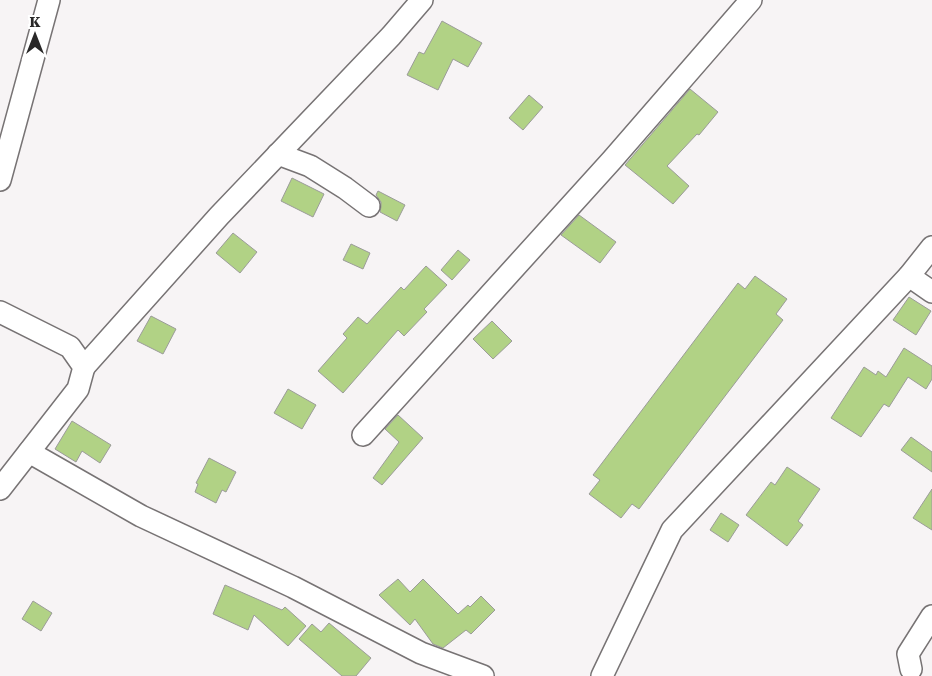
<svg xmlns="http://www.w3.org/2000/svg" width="932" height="676" font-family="'Roboto Serif',serif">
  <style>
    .building { fill: #b1d285; stroke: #9b9c99 }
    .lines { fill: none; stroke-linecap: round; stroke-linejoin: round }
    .minor-casing { stroke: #777374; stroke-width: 24 }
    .minor { stroke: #fff; stroke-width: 21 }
  </style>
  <rect width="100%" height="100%" fill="#f7f4f5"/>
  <!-- building -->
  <g class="building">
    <path d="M442,21l40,22 -14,24 -15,-8 -15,31 -31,-15 12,-23 5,2z"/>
    <path d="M690,89l28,23 -19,23 -2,-1 -30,32 22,20 -16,18 -48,-39z"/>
    <path d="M529,95l14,12 -20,23 -14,-12z"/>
    <path d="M292,178l32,16 -11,23 -32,-16z"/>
    <path d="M378,191l27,14 -8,16 -17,-9 1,-5v-5l-5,-7z"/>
    <path d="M579,215l37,27 -16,21 -39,-28z"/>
    <path d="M233,233l24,19 -17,21 -24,-20z"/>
    <path d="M351,244l19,9 -7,16 -20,-9z"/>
    <path d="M458,250l12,10 -18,20 -11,-10z"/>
    <path d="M426,266l21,19 -23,24 3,3 -23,24 -6,-6 -55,63 -25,-22 29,-33 -4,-4 15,-17 9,7 34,-37 3,3z"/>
    <path d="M755,276l32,23 -11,15 7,6 -144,189 -7,-5 -11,14 -32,-24 11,-14 -7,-5 145,-192 7,6z"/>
    <path d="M909,297l22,14 -15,24 -23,-15z"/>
    <path d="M151,316l25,13 -13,25 -26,-13z"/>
    <path d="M492,321l20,20 -19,18 -20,-20z"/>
    <path d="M904,348l28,18v13l-6,10 -18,-12 -19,30 -5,-3 -23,33 -30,-19 33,-51 12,8 2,-4 8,6z"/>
    <path d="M288,389l28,16 -14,24 -28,-16z"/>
    <path d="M398,415l25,23 -41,47 -9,-7 26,-36 -14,-13z"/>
    <path d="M72,421l39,24 -11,18 -18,-12 -6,11 -21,-13z"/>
    <path d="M911,437l21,15v20l-31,-22z"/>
    <path d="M209,458l27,14 -10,20 -4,-2 -6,13 -21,-11 3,-8 -2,-1z"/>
    <path d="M787,467l33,22 -22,32 5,4 -16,21 -41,-31 25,-33 4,3z"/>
    <path d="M932,489v41l-19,-12z"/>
    <path d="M721,513l18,12 -11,17 -18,-12z"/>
    <path d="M398,579l12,13 13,-13 35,35 10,-9 2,2 11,-11 14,14 -24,24 -5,-4 -23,18 -10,-4 -18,-25 -5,6 -31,-30z"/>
    <path d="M225,585l57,25 3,-3 21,19 -18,20 -34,-31 -6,15 -35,-16z"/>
    <path d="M33,601l19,12 -11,18 -19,-12z"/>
    <path d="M329,623l42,35 -15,18h-14l-43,-37 13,-15 9,8z"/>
  </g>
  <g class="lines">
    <!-- minor casing -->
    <g class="minor-casing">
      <g id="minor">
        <path d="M278,154l32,12 35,22 24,18"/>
        <path d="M0,180l49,-180"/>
        <path d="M909,276l23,16"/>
        <path d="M0,312l70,35 14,20 -6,22 -78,100"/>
        <path d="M84,367l135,-151 172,-180 31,-36"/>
        <path d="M363,435l249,-275 139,-160"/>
        <path d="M29,452l112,64 152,71 128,66 62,23"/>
        <path d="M911,669l-3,-15 24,-38"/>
        <path d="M602,676l70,-146 237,-254 23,-29"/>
      </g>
    </g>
    <!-- minor -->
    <use href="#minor" class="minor"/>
  </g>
  <!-- north arrow -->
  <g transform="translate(35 35)" stroke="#ffffff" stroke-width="4" paint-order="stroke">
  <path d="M0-4L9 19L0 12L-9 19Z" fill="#292828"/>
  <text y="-8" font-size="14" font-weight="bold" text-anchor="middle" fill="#292828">K</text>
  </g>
</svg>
